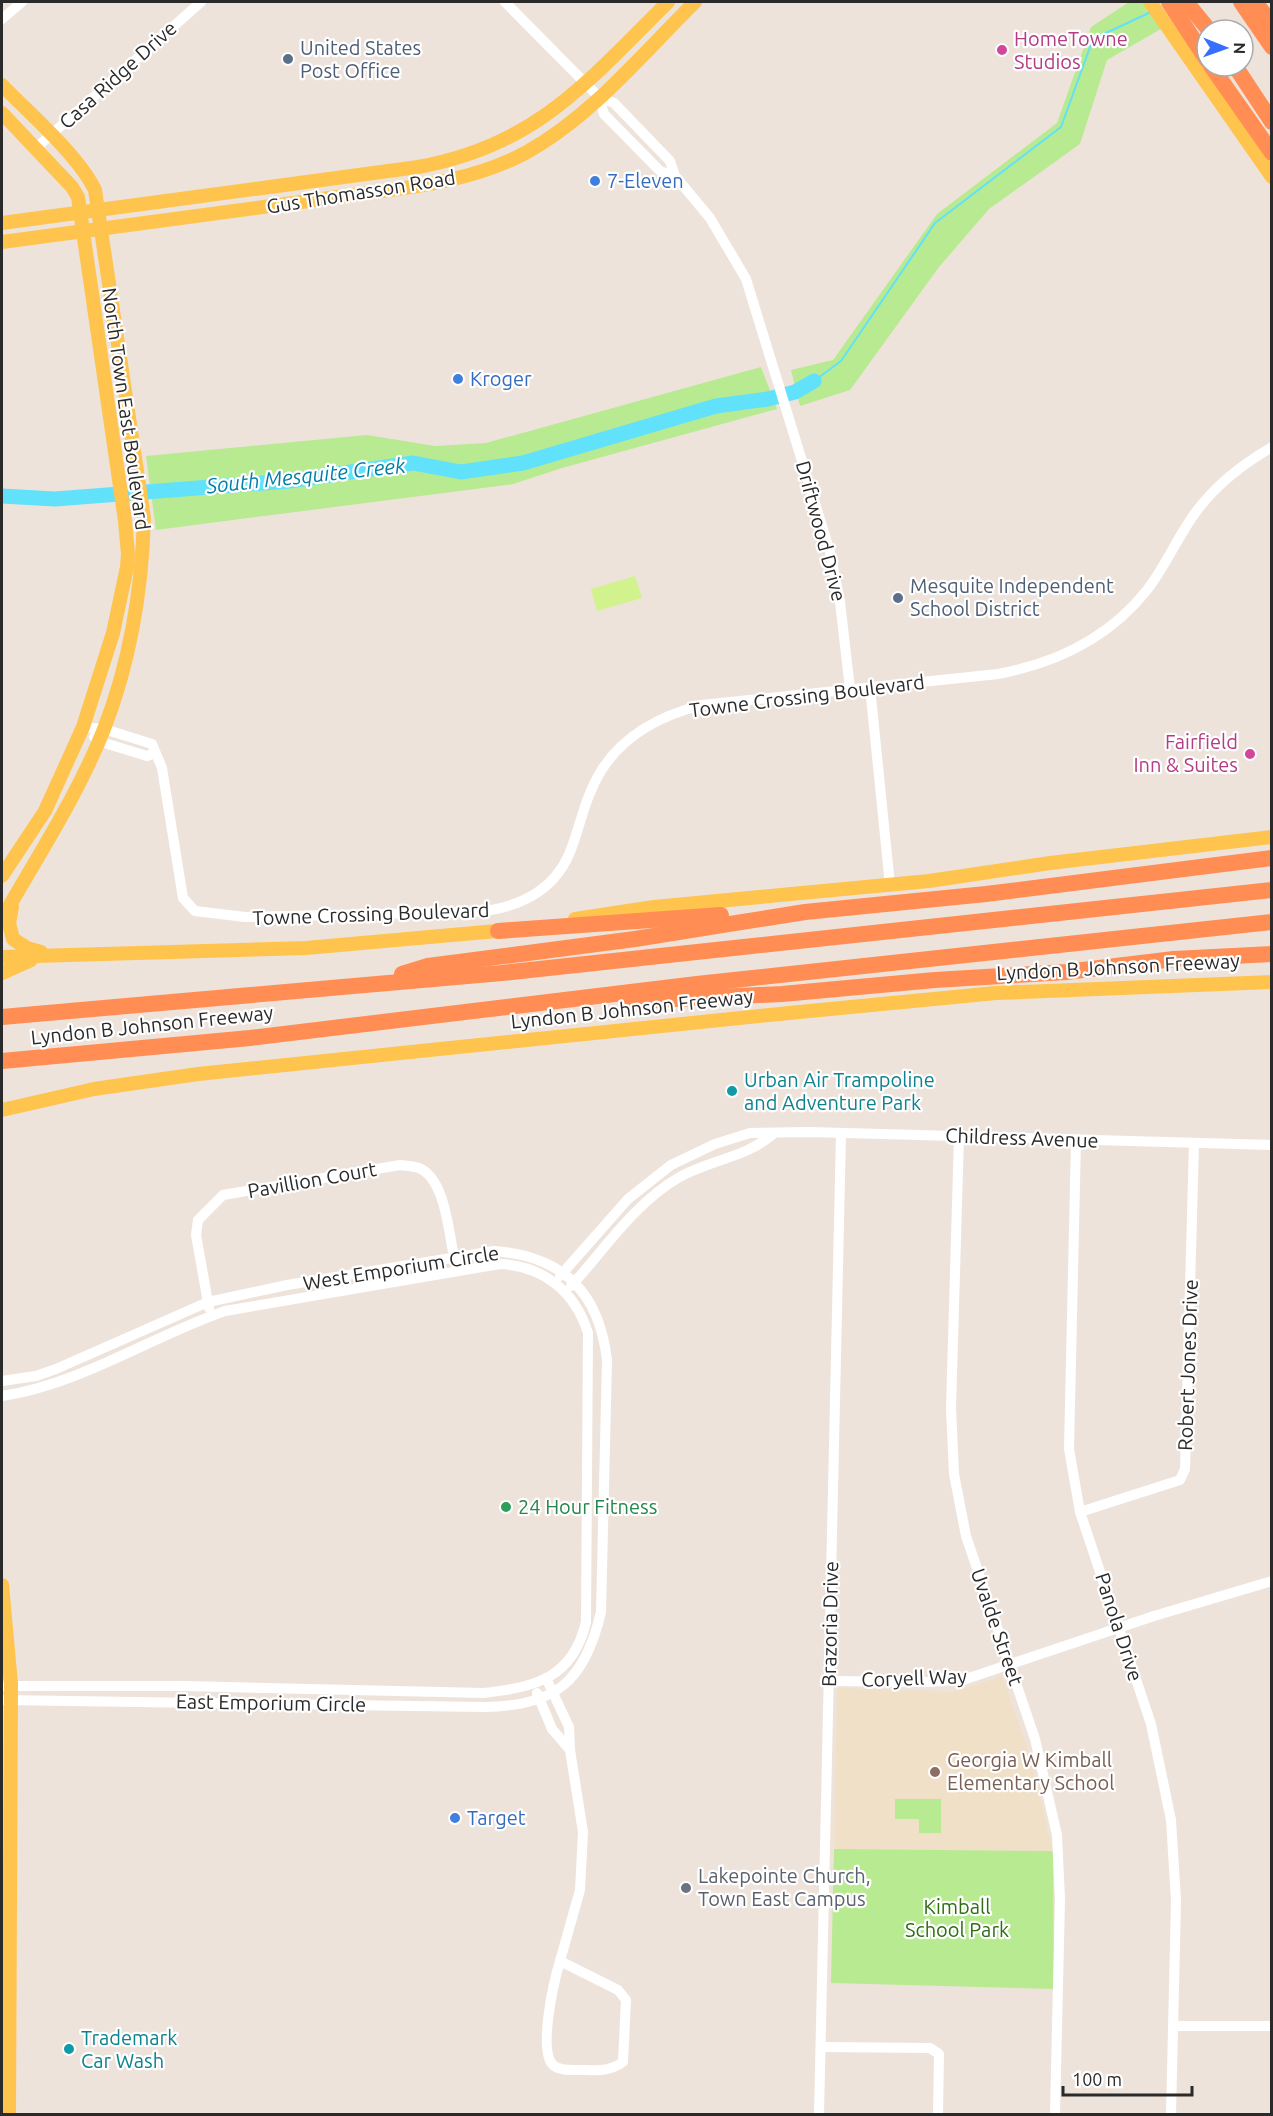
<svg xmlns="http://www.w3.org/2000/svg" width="1273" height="2116" font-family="Ubuntu,sans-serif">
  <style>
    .education { fill: #f1e0c8 }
    .green { fill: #b8ea91 }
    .pitch { fill: #d1f28c }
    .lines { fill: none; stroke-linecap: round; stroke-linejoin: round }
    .stream { stroke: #62e1fb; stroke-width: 2 }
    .river { stroke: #62e1fb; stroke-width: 15 }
    .minor { stroke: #fff; stroke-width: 10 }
    .major { stroke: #fec44e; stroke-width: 14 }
    .highway { stroke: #ff8d54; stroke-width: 16 }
    .hotel-dot { fill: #d1479c; stroke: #fff; stroke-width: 2 }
    .service-dot { fill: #5c6f8a; stroke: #fff; stroke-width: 2 }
    .shop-dot { fill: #3f7fe0; stroke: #fff; stroke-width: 2 }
    .culture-dot { fill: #0f9aa8; stroke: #fff; stroke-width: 2 }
    .leisure-dot { fill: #2e9e5b; stroke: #fff; stroke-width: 2 }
    .education-dot { fill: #8d6e63; stroke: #fff; stroke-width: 2 }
    .worship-dot { fill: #6b7280; stroke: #fff; stroke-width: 2 }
    .labels { text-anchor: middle; stroke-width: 4.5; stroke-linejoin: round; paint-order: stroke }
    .hotel-label { font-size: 20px; fill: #b23c85; stroke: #fff; text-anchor: start }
    .service-label { font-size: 20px; fill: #4e5e75; stroke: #fff; text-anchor: start }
    .street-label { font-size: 20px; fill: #2a2a2a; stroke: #fff }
    .shop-label { font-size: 20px; fill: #366cbe; stroke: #fff; text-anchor: start }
    .culture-label { font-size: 20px; fill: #0d838f; stroke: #fff; text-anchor: start }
    .leisure-label { font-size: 20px; fill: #27864d; stroke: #fff; text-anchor: start }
    .education-label { font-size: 20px; fill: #785e54; stroke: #fff; text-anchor: start }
    .worship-label { font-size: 20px; fill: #5b616d; stroke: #fff; text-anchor: start }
    .park-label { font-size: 20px; fill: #2f6e13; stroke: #fff }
    .water-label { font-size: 21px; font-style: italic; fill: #007fa8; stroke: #fff }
  </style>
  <rect width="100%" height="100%" fill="#eee3da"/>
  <!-- education -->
  <path class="education" d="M1002,1676l26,73 25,102 -219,-2 3,-161 117,4z"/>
  <!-- green -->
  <g class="green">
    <path d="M1129,2h20l17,24 -59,34 -27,84 -91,65 -50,58 -89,123 -50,16 -9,-36 42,-10 104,-146 120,-91 34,-96z"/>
    <path d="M761,367l16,42 -215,59 -49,16 -357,46 -10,-74 221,-21 68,11 51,-3z"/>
    <path d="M895,1799h46v34h-22v-14h-24z"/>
    <path d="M834,1849l219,2 1,138 -223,-6z"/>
  </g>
  <!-- pitch -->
  <path class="pitch" d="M635,576l7,22 -45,13 -6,-22z"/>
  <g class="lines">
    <!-- stream -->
    <path class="stream" d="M814,381l27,-20 94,-138 126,-96 32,-88 58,-27"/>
    <!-- river -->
    <path class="river" d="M2,496l53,3 234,-18 124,-18 48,9 62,-9 193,-57 52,-7 27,-7 19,-11"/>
    <!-- minor -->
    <g class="minor">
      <path d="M505,2l94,95 15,6 56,58 5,15 35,42 36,61 84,273 10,50 10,87"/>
      <path d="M2,19l20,-17"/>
      <path d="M599,97l5,17 56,57 15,5"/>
      <path d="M36,148l165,-146"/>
      <path d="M870,687l20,198"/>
      <path d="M83,727l21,2 48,15 10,24 21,130 12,13 50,6 226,-5c42,-2 82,-18 99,-60 11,-28 15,-55 31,-81 23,-37 61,-56 101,-66l296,-31c59,-11 111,-36 149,-84 18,-23 29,-50 46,-74 20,-29 48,-51 79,-69"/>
      <path d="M94,737l4,4 49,15 8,-3"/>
      <path d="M959,1137l-8,271 3,66 12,62 69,203 22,96 3,64 -5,215"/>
      <path d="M1076,1140l-7,309 11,63 71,212 20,96 5,81 -5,213"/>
      <path d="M560,1276l68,-77 43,-34 44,-21 35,-11 59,-1 463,13"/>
      <path d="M571,1286c33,-36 64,-83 107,-108 30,-18 68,-20 95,-44"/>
      <path d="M209,1308l-13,-73 2,-15 25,-25 177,-30c6,1 13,1 19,3 27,11 30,68 36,94"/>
      <path d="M2,1381l34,-5 20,-7 152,-67 79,-17 207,-34c69,5 105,41 113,109l-6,252c-16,69 -45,94 -116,95l-483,-7"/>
      <path d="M2,1396c79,-12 148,-59 223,-85l275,-47c43,2 75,27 88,69l-2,289c-13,56 -50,65 -102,71l-301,-7h-181"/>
      <path d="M1080,1512l100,-32 5,-11 9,-326"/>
      <path d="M546,1678l23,49 1,23 13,82 -3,58 -20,71"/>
      <path d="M829,1681l99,1 38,-3 188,-63 118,-35"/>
      <path d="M537,1693l15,36 18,21"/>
      <path d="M560,1961l58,29 8,10 -3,62c-14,10 -26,8 -43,8 -9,0 -20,1 -27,-5 -15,-15 1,-84 7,-104z"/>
      <path d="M1173,2026h99"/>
      <path d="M821,2047l109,1 9,6 -1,60"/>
      <path d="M819,2114l22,-981"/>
    </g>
    <!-- major -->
    <g class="major">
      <path d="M1150,2l122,175"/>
      <path d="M2,85c28,29 76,70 93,105l49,328c-2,71 -14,144 -40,211 -26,66 -67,128 -102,190"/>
      <path d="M2,113l70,74 6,10 47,324 3,33 -1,13 -14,66 -30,94 -38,84 -43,65"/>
      <path d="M2,223l416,-56c118,-21 169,-85 250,-165"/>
      <path d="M2,242c104,-13 209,-28 314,-42 71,-11 147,-13 211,-48 65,-36 116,-99 168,-150"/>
      <path d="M12,907l-3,16 4,16 14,9 14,4"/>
      <path d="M575,919l79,-12 275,-26 121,-18 222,-26"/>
      <path d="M2,957l304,-9 202,-18"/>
      <path d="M2,973l29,-13"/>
      <path d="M2,1110l92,-21 104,-15 591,-61 207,-20 276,-11"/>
      <path d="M2,1585l9,99 -2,430"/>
    </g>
    <!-- highway -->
    <g class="highway">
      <path d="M1169,2l38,58"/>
      <path d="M1186,2l23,28"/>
      <path d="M1241,2l31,45"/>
      <path d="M1255,2l17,22"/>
      <path d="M1211,66l61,87"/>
      <path d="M1235,66l37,56"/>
      <path d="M498,931l223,-16"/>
      <path d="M402,974l26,-8 207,-27 170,-27 181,-18 286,-36"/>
      <path d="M632,1001l150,-7 153,-14 131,-8 108,-13 98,-5"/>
      <path d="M2,1017l500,-44 770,-83"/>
      <path d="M2,1061l248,-23 447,-54 575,-62"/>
    </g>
  </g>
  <!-- markers -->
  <g class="hotel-dot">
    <circle cx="1002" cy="50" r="6"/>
    <circle cx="1250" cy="754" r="6"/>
  </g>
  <g class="service-dot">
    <circle cx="288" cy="59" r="6"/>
    <circle cx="898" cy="598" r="6"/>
  </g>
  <g class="shop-dot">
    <circle cx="595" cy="181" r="6"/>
    <circle cx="458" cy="379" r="6"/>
    <circle cx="455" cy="1818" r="6"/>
  </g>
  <g class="culture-dot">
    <circle cx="732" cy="1091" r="6"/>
    <circle cx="69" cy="2049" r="6"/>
  </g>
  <circle class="leisure-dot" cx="506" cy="1507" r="6"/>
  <circle class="education-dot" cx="935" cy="1772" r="6"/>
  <circle class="worship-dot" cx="686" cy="1888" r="6"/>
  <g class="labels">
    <!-- hotel labels -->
    <g class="hotel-label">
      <text x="1014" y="46">HomeTowne<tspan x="1014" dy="23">Studios</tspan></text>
      <text x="1238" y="749" text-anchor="end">Fairfield<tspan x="1238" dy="23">Inn &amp; Suites</tspan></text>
    </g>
    <!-- service labels -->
    <g class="service-label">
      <text x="300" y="55">United States<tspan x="300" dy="23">Post Office</tspan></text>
      <text x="910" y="593">Mesquite Independent<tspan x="910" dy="23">School District</tspan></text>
    </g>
    <!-- street labels -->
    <g class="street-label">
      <text transform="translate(118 75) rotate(-42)" y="7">Casa Ridge Drive</text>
      <text transform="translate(361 192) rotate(-9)" y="7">Gus Thomasson Road</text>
      <text transform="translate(126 409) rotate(82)" y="7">North Town East Boulevard</text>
      <text transform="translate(821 531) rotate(75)" y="7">Driftwood Drive</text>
      <text transform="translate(807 696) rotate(-7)" y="7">Towne Crossing Boulevard</text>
      <text transform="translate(371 914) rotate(-2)" y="7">Towne Crossing Boulevard</text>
      <text transform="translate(1118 967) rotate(-3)" y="7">Lyndon B Johnson Freeway</text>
      <text transform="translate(632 1009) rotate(-6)" y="7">Lyndon B Johnson Freeway</text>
      <text transform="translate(152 1025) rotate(-6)" y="7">Lyndon B Johnson Freeway</text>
      <text transform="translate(1022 1138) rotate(2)" y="7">Childress Avenue</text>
      <text transform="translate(312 1180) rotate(-10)" y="7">Pavillion Court</text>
      <text transform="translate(401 1268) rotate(-9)" y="7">West Emporium Circle</text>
      <text transform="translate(1188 1365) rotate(-88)" y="7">Robert Jones Drive</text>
      <text transform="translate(830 1624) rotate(-89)" y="7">Brazoria Drive</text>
      <text transform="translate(997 1627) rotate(71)" y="7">Uvalde Street</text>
      <text transform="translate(1119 1627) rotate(72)" y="7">Panola Drive</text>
      <text transform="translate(914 1678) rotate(-2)" y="7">Coryell Way</text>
      <text transform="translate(271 1703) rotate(1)" y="7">East Emporium Circle</text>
    </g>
    <!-- shop labels -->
    <g class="shop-label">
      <text x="607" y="188">7-Eleven</text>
      <text x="470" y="386">Kroger</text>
      <text x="467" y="1825">Target</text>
    </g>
    <!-- culture labels -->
    <g class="culture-label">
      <text x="744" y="1087">Urban Air Trampoline<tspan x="744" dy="23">and Adventure Park</tspan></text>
      <text x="81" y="2045">Trademark<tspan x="81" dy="23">Car Wash</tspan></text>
    </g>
    <!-- leisure labels -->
    <g class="leisure-label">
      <text x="518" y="1514">24 Hour Fitness</text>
    </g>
    <!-- education labels -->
    <g class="education-label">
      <text x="947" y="1767">Georgia W Kimball<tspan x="947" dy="23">Elementary School</tspan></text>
    </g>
    <!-- worship labels -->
    <g class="worship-label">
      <text x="698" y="1883">Lakepointe Church,<tspan x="698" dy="23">Town East Campus</tspan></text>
    </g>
    <!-- park labels -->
    <g class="park-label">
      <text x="957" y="1914">Kimball<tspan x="957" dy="23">School Park</tspan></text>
    </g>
    <!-- water labels -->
    <g class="water-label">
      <text transform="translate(306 476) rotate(-6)" y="7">South Mesquite Creek</text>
    </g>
  </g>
  <!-- border -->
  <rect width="1273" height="2116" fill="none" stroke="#2a2a2a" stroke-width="6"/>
  <!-- north arrow -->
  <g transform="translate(1225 48) rotate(91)"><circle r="28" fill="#ffffff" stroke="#aaaaaa" stroke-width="1.5"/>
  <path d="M0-4.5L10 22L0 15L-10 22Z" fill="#366fff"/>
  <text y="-9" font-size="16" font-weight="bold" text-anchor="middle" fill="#2a2a2a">N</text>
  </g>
  <!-- scale -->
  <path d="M1063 2086v9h129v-9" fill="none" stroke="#2a2a2a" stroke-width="3"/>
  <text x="1072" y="2086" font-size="18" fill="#2a2a2a" stroke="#ffffff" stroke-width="4.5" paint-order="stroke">100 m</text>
</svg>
